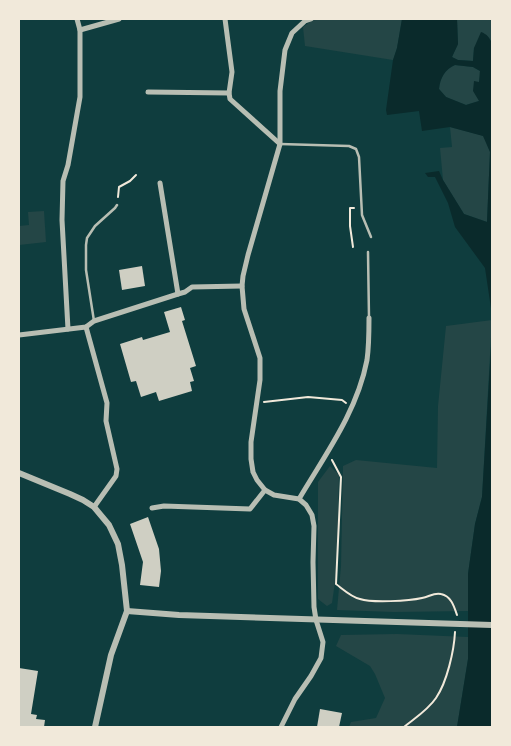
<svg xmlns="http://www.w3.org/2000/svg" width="511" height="746" font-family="'Source Serif 4',serif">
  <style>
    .green { fill: #244646 }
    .water { fill: #0a2a2b; fill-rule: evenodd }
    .building { fill: #cfcfc3 }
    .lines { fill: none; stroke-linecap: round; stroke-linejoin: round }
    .path { stroke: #f1e9da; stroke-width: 2 }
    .service { stroke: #b8beb3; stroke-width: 2.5 }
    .minor { stroke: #b8beb3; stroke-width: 5 }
    .tertiary { stroke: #b8beb3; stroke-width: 6 }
  </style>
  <rect width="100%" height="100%" fill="#0f3d3e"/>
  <!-- green -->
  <g class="green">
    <path d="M314,19h88l-5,29 -4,12 -88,-14 -2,-19z"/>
    <path d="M457,19h35v25l-1,-4 -17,8 -1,13 -15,-1 -6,-3 6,-13z"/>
    <path d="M455,65l18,2 7,4 -1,30 -13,4 -20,-8 -7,-8c1,-11 6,-20 16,-24z"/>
    <path d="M450,127l34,9 6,16 -3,70 -23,-8 -21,-34 -3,-32 12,-1z"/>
    <path d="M44,211l2,31 -27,3v-19l10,-1 -1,-13z"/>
    <path d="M492,320l-10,177 -7,27 -7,50v37l-74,1 -57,-2 4,-44 2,-100 13,-6 81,8 1,-62 8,-80z"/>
    <path d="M330,466l9,9 -2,93 -5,35 -5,3 -9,-7v-117z"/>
    <path d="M397,634l71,3v22l-11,68h-108l2,-5 25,-4 9,-20 -10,-24 -5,-8 -34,-20 5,-11z"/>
  </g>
  <!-- water -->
  <g class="water">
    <path d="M402,19h55l1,25 -6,13 6,3 15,1 1,-13 7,-16c6,2 9,6 11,12v271l-7,-47 -30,-41 -7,-24 -13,-26h-7l-3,-4 14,-2 4,9 21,34 23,8 3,-70 -7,-16 -33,-9 -28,4 -3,-20 -32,4 -1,-5 7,-50 4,-12zM455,65l18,2 7,4 -1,11 -5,-1 -1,10 6,10 -13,4 -20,-8 -7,-8c1,-11 6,-20 16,-24z"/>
    <path d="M492,330v397h-35l11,-68v-85l7,-50 7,-27z"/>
  </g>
  <!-- building -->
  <g class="building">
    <path d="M142,266l3,20 -23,4 -3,-20z"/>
    <path d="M181,307l4,13 -3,1 14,45 -6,2 4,13 -4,1 2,9 -33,10 -3,-9 -15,5 -5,-16 -5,1 -11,-38 22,-7 1,3 27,-8 -6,-20z"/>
    <path d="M148,517l11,32 2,22 -2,16 -19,-2 3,-23 -13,-38z"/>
    <path d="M19,668l19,3 -7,43 6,1 -1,4 9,1 -1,7h-25z"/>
    <path d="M320,709l22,4 -3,14h-22z"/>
  </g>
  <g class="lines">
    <!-- path -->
    <g class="path">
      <path d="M118,197l1,-10 11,-6 6,-6"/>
      <path d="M353,247l-3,-21v-18h4"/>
      <path d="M264,402l44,-5 34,3 4,3"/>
      <path d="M332,460l9,17 -5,107c8,6 15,13 24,15 12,4 49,2 62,-1 7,-1 12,-6 19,-4 10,2 13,12 16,21"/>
      <path d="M404,727c11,-9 24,-17 32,-29 11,-16 18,-47 19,-66"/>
    </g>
    <!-- service -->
    <g class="service">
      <path d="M280,144l69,2 7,3 3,8 3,58 9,22"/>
      <path d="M368,252l1,66"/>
      <path d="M94,321l-8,-51v-25l1,-7 8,-12 20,-18 2,-3"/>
    </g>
    <!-- minor -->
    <g class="minor">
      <path d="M225,19l7,53 -3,21 1,6 50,45"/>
      <path d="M80,30l39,-11"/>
      <path d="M148,92l81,1"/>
      <path d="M160,183l18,111"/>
      <path d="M86,327l21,76 -1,18 11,48 -1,7 -22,31"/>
      <path d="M68,329l-6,-109 1,-39 5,-16 12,-68v-67l-3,-11"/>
      <path d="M19,335l67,-8 8,-6 84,-27 7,-2 7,-5 50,-1"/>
      <path d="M299,499c26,-44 58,-87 68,-139 2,-14 2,-28 2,-42"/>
      <path d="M152,508l12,-2 86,3 15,-19"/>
      <path d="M281,727l14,-28 16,-23 10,-18 2,-16 -7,-22 -2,-13 -1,-45 1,-36 -2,-11 -6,-10 -7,-6 -25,-4 -9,-5 -8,-10 -4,-8 -2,-13v-17l9,-62v-22l-16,-49 -2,-23 1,-10 5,-21 32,-111v-53l5,-41 7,-17 13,-12 6,-2"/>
    </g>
    <!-- tertiary -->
    <g class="tertiary">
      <path d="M19,473l51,21 13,6 11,7 15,18 9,19 4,21 5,46 -16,44 -16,72"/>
      <path d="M127,611l52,4 313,10"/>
    </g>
  </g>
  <!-- border -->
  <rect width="511" height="746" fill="none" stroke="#f1e9da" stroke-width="40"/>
</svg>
